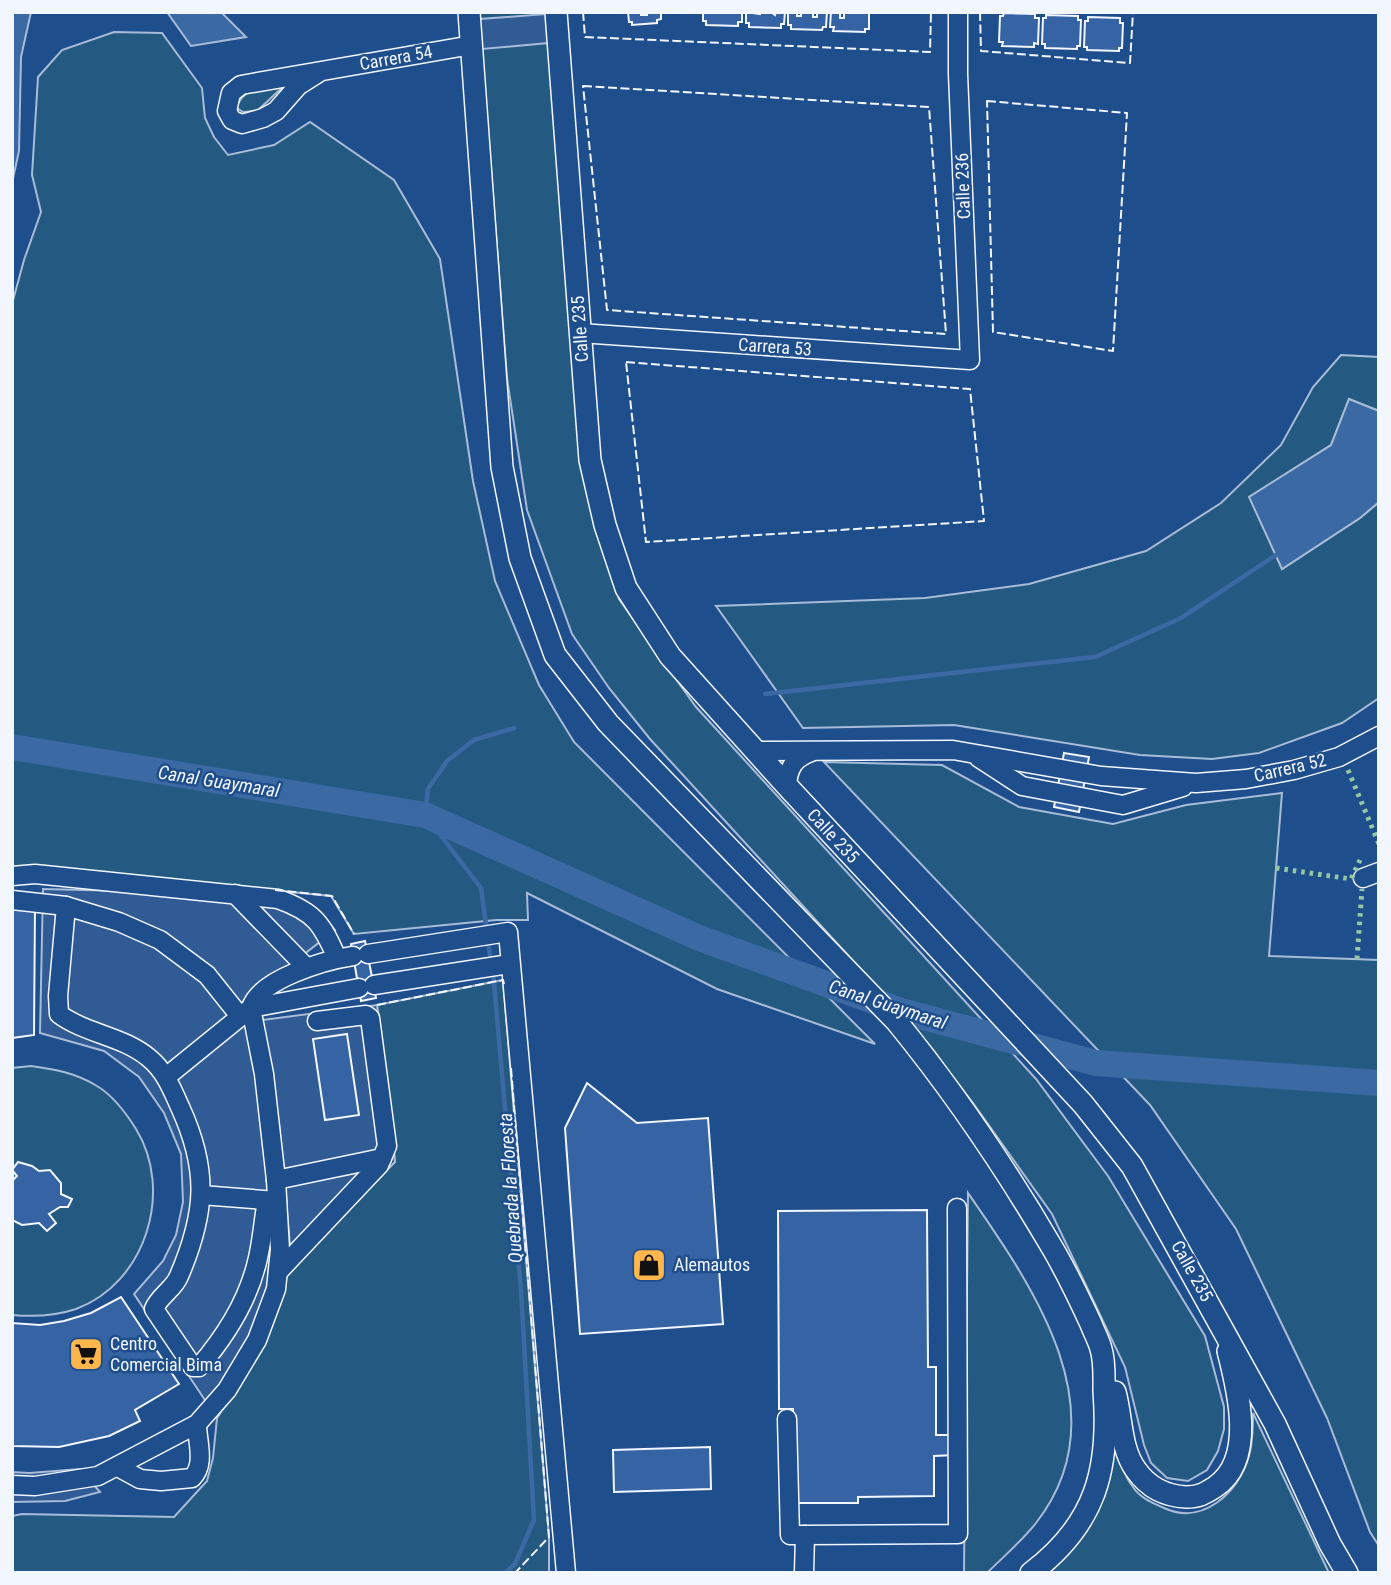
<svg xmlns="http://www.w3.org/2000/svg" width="1391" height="1585" font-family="'Roboto Condensed',sans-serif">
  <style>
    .green { fill: #245a82; stroke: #a8bbd7; stroke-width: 2 }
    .parking { fill: #305b95; stroke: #a8bbd7; stroke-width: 2 }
    .water { fill: #3b69a3; stroke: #a8bbd7; stroke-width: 2 }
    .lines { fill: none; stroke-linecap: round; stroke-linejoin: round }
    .stream { stroke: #3b69a3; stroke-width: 4.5 }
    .river { stroke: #3b69a3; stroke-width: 26 }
    .building { fill: #3563a3; stroke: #f2f6ff; stroke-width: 2 }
    .minor-casing { stroke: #f2f6ff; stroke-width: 21 }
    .major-casing { stroke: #f2f6ff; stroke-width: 24 }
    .minor { stroke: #1f4e8c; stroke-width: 18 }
    .major { stroke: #1f4e8c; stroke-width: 21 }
    .hedge { stroke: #97c8a6; stroke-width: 5; stroke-dasharray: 3.5 5; stroke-linecap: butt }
    .fence { stroke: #f2f6ff; stroke-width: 2; stroke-dasharray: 9 3.5; stroke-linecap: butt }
    .labels { text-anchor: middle; stroke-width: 5; stroke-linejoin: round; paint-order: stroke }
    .street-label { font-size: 18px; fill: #f2f6ff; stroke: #1f4e8c }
    .poi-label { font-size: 18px; fill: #f2f6ff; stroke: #1f4e8c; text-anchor: start }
    .water-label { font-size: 19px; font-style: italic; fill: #f2f6ff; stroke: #1f4e8c }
  </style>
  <rect width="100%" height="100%" fill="#1f4e8c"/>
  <!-- green -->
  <g class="green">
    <path d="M479,12h67l42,475 31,112 77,108 340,372 72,97 97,160 19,71v22l-6,22 -11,19 -19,11 -21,-3 -16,-15 -7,-18 -19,-78 -73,-153 -79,-111 -62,-79 -261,-285 -41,-51 -37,-54 -45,-124 -20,-132z"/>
    <path d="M114,32l48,1 40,55 3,30 9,19 14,18 46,-10 36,-23 84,58 46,79 33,222 22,100 44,104 35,57 301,302 -158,-55 -190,-96 1,27h-32l-142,14 -23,-38 -303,-30 -16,4v-566l12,-44 17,-48 -9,-37 6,-98 24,-27z"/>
    <path d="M287,83l-30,28 -14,1 -6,-4c3,-21 33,-22 50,-25z"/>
    <path d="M1341,355l38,2v54l-30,-12 -18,46 -81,52 32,72 78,-51 19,-16v196l-37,25 -83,30 -47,6 -72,-4 -186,-30 -151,3 -87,-122 209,-8 104,-14 117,-33 75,-48 60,-58 32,-58z"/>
    <path d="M824,762l118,3 77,42 94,17 73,-19 96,-12 -13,163 110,4v586l-9,-14 -43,-114 -91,-189 -86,-124z"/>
    <path d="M503,980l46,557v36h-537v-57l10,-2 152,3 33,-36 6,-23 4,-40 37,-59 29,-77 9,-15 103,-105 -18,-157z"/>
    <path d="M31,1066c23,3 45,7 66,20 17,10 29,27 39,43 38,62 10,154 -60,180 -21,7 -42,8 -64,6v-247z"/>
    <path d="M968,1193c65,94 154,220 68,330 -15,19 -33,34 -49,50h-23z"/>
    <path d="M1253,1413l76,160h-283c48,-40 61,-70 69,-131 4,16 8,32 18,45 7,11 20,16 31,21 39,18 75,-16 85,-52 4,-14 4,-29 4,-43z"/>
  </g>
  <!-- parking -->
  <g class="parking">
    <path d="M546,14l2,29 -66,6 -2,-30z"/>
    <path d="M43,889l162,4 50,5 68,17 12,15 -92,72 10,33 33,186 -32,138 -37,59 -83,-124 29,-33 13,-26 7,-33 -2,-48 -17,-41 -25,-36 -35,-26 -64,-18z"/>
    <path d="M377,1005l18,157 -103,105 -13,-144 -24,-102z"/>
    <path d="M80,1469l20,23 -35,9 -53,1v-30l18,1z"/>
  </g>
  <!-- water -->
  <g class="water">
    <path d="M12,12h19l-10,45 -2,94 -7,32z"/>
    <path d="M167,12h54l25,25 -55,9z"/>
    <path d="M1349,399l30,12v91l-19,16 -78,51 -33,-72 82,-52z"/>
  </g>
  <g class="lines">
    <!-- stream -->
    <g class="stream">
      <path d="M765,694l330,-37 86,-39 95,-63"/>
      <path d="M487,932l-6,-44 -56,-73 3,-26 19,-28 27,-21 40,-12"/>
      <path d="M488,941l3,22"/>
      <path d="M493,972l28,318 13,230 -19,44 -10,9"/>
      <path d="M233,1573h20"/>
    </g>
    <!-- river -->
    <path class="river" d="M12,747l413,68 274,123 202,73 195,52 283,20"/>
  </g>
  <!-- building -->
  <g class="building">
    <path d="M628,12h13v3h6v-3h14v7l-4,1v3l-25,2v-3h-3z"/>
    <path d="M703,12h39v10h-4v4l-32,-1v-4h-3z"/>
    <path d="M746,12l14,2v-2h11l4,3 1,-3h9l-1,12h-3v4l-32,-1v-4h-3z"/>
    <path d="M788,12h9v4h4v-4h12v5h4v-5h10l-1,15h-3l-1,3 -31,-1v-4h-3z"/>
    <path d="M831,12h9v6h4v-6h25v17h-4v3l-32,-1 1,-4h-4z"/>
    <path d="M1004,13l31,1v4h4l-1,26 -4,-1v4l-32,-1 1,-4h-4l1,-26h3z"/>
    <path d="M1046,15l32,1v4h3l-1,26h-3v3l-32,-1v-4h-3l1,-26h3z"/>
    <path d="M1088,17l32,1v5h3l-1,25h-3v3l-32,-1v-3h-3l1,-26h3z"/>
    <path d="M1064,753l25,4 -10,55 -25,-5z"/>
    <path d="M35,905l-1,130 -22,3v-129z"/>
    <path d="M365,941l11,57 -15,3 -10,-57z"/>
    <path d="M347,1034l12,81 -34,5 -12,-81z"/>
    <path d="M587,1083l50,40 71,-5 15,206 -143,10 -15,-206z"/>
    <path d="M18,1162l14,4 7,5 11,-1 11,13v11l11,5 -4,8h-8l-11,7 7,9 -9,8 -8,-8 -17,2 -10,-5v-39l5,-5 -5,-6z"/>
    <path d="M927,1210l1,157h8v68h19v20l-21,1v40l-76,1v6h-64l-1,-94h-14l-1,-198z"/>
    <path d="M121,1297l58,87 -44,26 5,11 -31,15 -50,11 -47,-1v-123l28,2 24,-4 27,-8z"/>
    <path d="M710,1447l1,42 -97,3 -1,-42z"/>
  </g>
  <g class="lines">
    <!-- minor casing -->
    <g class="minor-casing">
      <g id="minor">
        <path d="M320,72l-22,14 -22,25 -13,7 -21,6 -10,-4 -5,-9 4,-18 10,-8 231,-40"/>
        <path d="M580,333l390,27 -12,-286v-62"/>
        <path d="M756,751l197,-1 148,26 95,7 50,-4 48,-9 45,-13 40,-21"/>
        <path d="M979,758l43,28 101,19 60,-18"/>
        <path d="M787,786c1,-18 7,-28 24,-34"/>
        <path d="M12,876l23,-2 243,25c37,13 44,25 59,59"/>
        <path d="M1363,878l16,-6"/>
        <path d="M235,894l71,73"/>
        <path d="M12,900l54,6 53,16 41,18 47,35 32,40"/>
        <path d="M66,906l-8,90 1,18c27,20 64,22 90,44 16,13 23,31 31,49 29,63 26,106 -1,169 -5,13 -20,20 -25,33l39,58h6c25,-29 47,-63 57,-101 6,-21 7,-44 11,-65"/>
        <path d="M368,954l140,-22 58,641"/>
        <path d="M374,985l136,-21"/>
        <path d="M166,1077l85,-69 108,-20"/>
        <path d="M276,1180l106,-22 5,-12 -17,-128 -4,-3 -49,6"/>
        <path d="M201,1195l76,6"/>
        <path d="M278,1272l101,-107 3,-7"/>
        <path d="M787,1419l3,116h15l-1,38"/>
        <path d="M118,1467l22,12 21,2 31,-3c14,-14 5,-36 5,-54"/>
        <path d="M12,1485l23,1 63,-10 99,-52 30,-34 30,-50 19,-51 4,-39 -4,-70 -12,-106 -13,-66c8,-29 75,-48 102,-52"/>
        <path d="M805,1535l153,-1 -1,-326"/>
      </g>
    </g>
    <!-- major casing -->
    <g class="major-casing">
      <g id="major">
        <path d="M469,12l33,455 18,91 35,97 53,68 289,299c58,71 109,147 156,227 14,24 26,49 38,75 3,8 8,17 10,25 4,13 3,29 3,42 6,78 -8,133 -73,182"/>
        <path d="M556,12l34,448 15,65 21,63 44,68 117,130 296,318 49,62 143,258 55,120 17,29"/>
        <path d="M1115,1392c7,25 5,56 21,78 12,17 29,26 50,27 13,0 18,-3 29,-10 41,-27 23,-97 13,-136"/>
      </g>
    </g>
    <!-- minor -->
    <use href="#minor" class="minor"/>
    <!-- major -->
    <use href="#major" class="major"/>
    <!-- hedge -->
    <g class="hedge">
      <path d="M1348,770l31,74"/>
      <path d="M1276,868l75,11 9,-19"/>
      <path d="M1357,959l5,-70"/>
    </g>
    <!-- fence -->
    <g class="fence">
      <path d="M583,12l2,25 345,15 1,-40"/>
      <path d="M980,12l1,39 149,12 3,-51"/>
      <path d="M583,86l346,21 17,227 -339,-24z"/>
      <path d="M987,101l140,12 -14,238 -120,-19z"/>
      <path d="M626,362l344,27 14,132 -338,21z"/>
      <path d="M275,890l57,6 22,38"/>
      <path d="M377,1005l126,-25 1,4"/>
      <path d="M511,1068l38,469 -34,36"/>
    </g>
  </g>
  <!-- icons -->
  <defs>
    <g id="shop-square" transform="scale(1.75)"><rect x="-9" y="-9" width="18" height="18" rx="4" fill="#ffb74d" stroke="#1f4e8c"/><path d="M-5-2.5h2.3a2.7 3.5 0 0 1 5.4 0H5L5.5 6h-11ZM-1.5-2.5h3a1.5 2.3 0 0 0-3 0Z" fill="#111"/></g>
    <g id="supermarket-square" transform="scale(1.75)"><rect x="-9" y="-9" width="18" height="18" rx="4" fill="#ffb74d" stroke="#1f4e8c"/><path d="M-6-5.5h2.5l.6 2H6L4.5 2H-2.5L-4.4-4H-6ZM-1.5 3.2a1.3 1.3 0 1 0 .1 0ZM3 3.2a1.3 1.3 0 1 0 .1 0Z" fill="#111"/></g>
  </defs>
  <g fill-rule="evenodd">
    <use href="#shop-square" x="649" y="1265"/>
    <use href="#supermarket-square" x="86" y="1354"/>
  </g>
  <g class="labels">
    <!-- street labels -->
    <g class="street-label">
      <text transform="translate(396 58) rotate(-10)" y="6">Carrera 54</text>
      <text transform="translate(963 186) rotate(-92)" y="6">Calle 236</text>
      <text transform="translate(580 329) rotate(-94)" y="6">Calle 235</text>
      <text transform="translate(775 347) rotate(4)" y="6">Carrera 53</text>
      <text transform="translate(1290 768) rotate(-13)" y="6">Carrera 52</text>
      <text transform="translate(833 836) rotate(47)" y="6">Calle 235</text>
      <text transform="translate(1192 1271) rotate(61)" y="6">Calle 235</text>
    </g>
    <!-- poi labels -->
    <g class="poi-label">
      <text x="674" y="1271">Alemautos</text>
      <text x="110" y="1350">Centro<tspan x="110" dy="21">Comercial Bima</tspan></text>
    </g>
    <!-- water labels -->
    <g class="water-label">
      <text transform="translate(219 781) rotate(9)" y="7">Canal Guaymaral</text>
      <text transform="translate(888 1004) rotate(18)" y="7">Canal Guaymaral</text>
      <text transform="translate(510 1188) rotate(-94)" y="7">Quebrada la Floresta</text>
    </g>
  </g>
  <!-- border -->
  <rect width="1391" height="1585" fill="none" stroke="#f2f6ff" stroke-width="28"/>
</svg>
